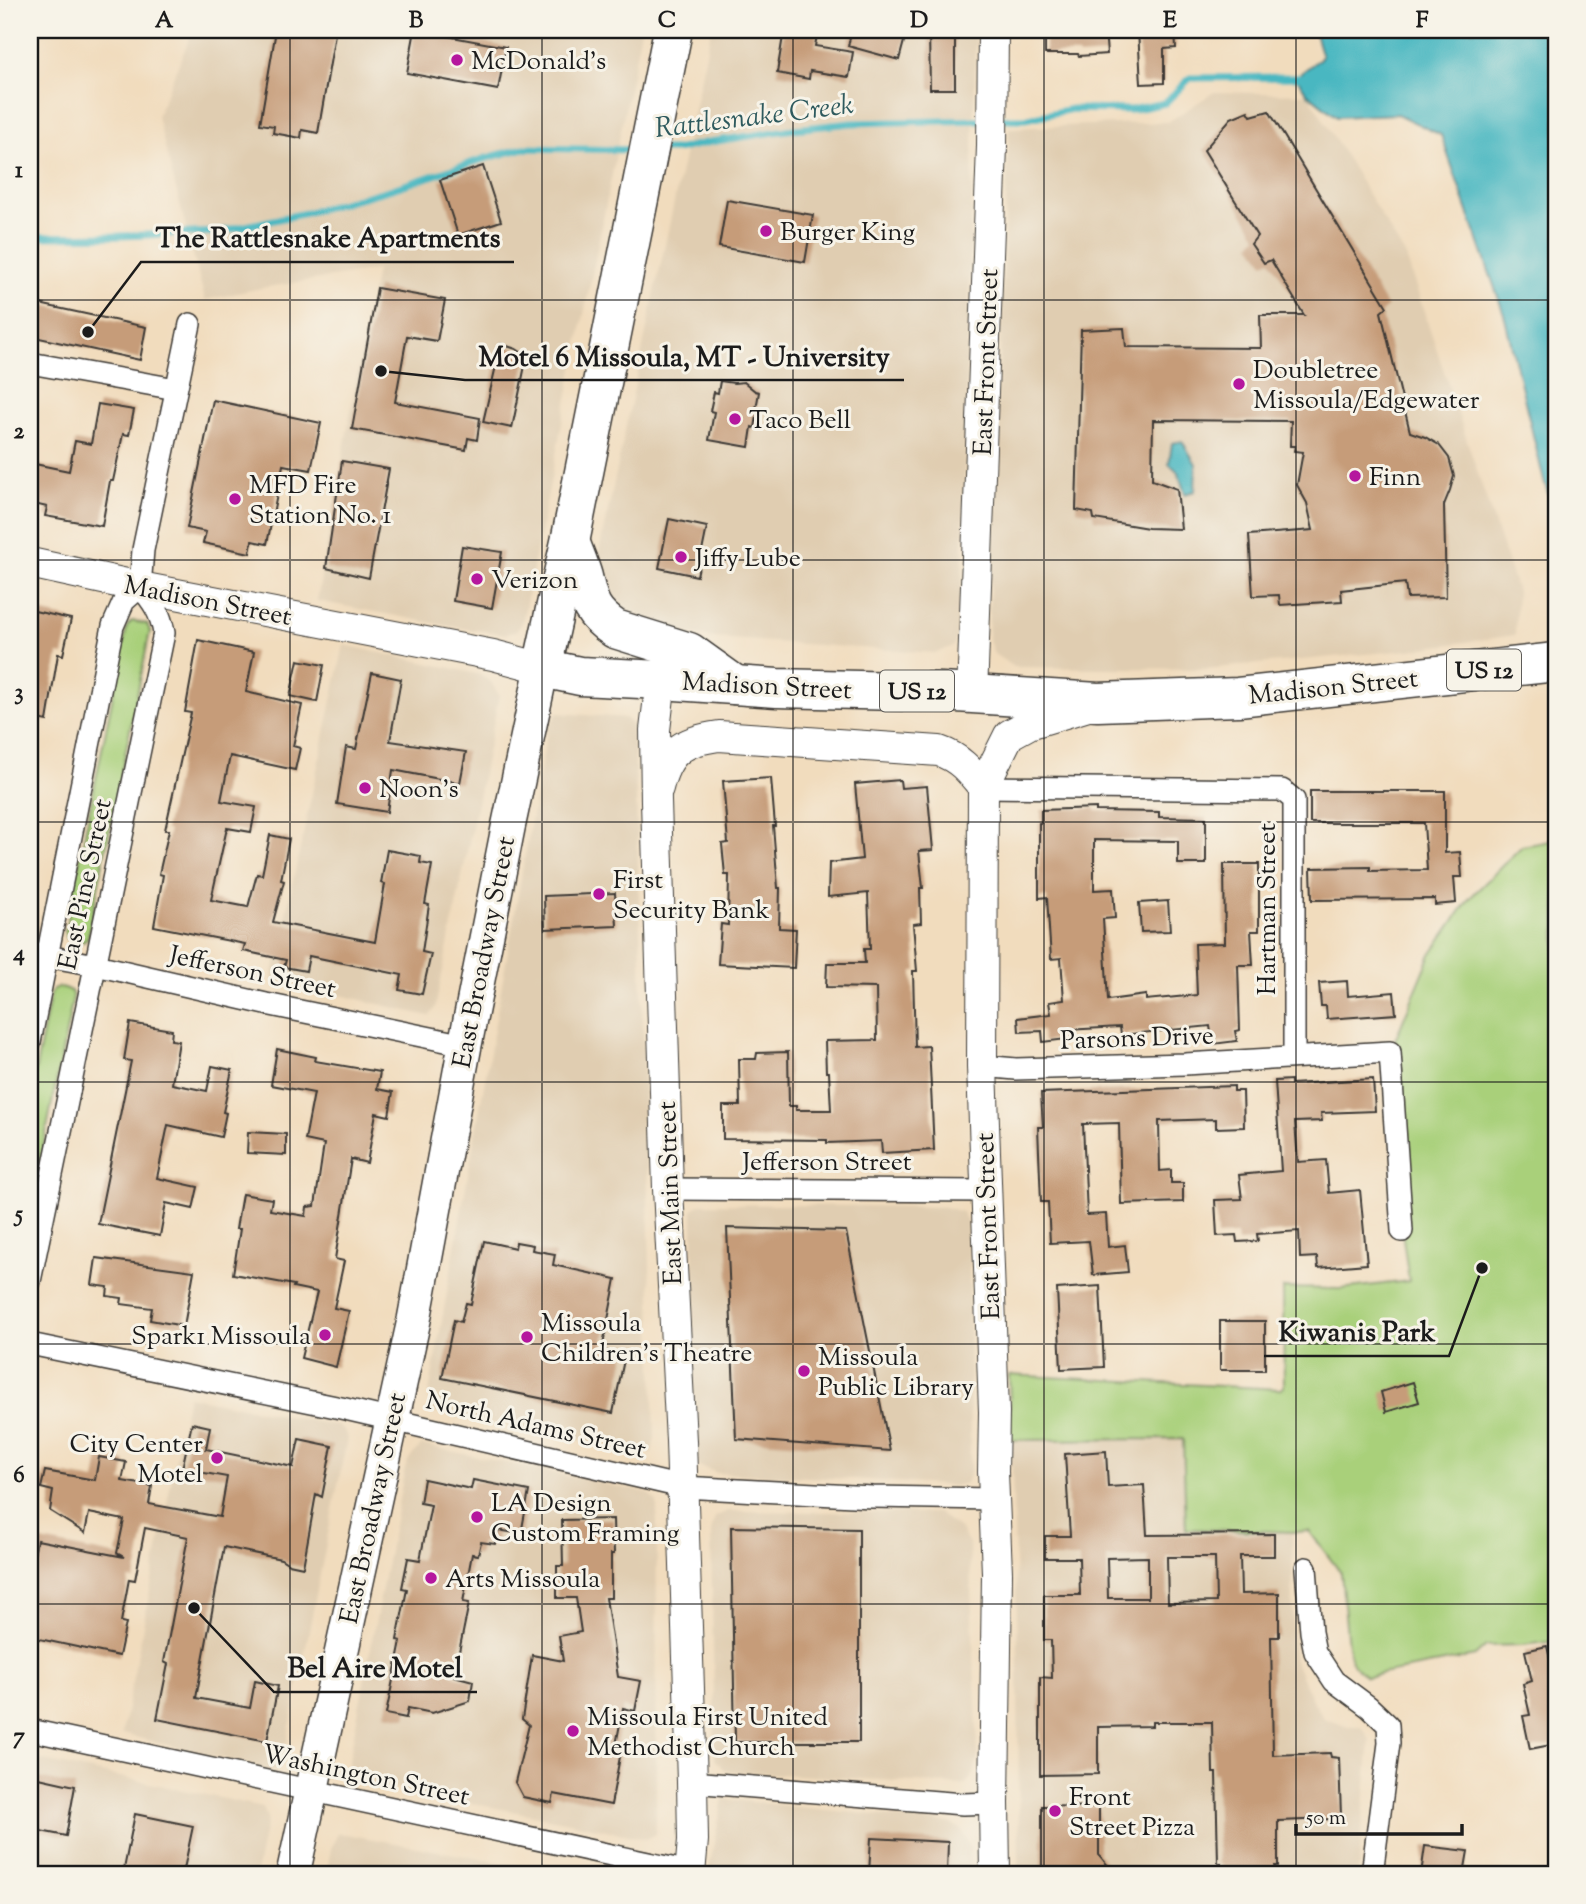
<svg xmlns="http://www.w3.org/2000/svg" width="1586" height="1904" font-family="'Sorts Mill Goudy',serif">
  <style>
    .built { fill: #e0cdb1 }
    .green { fill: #a9d07a; stroke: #62764b; stroke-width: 2 }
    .water { fill: #48b7c1; stroke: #326a6e; stroke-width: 2 }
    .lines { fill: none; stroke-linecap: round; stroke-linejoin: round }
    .stream { stroke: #48b7c1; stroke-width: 7 }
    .building { fill: #c69c79; fill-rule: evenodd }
    .street-casing { stroke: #3c3934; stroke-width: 24 }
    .secondary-casing { stroke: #3c3934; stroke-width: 32 }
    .primary-casing { stroke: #3c3934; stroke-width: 36 }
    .highway-casing { stroke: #3c3934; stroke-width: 41 }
    .street { stroke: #fff; stroke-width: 21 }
    .secondary { stroke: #fff; stroke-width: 30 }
    .primary { stroke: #fff; stroke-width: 33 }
    .highway { stroke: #fff; stroke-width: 38 }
    .grid { fill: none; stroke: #1c1c1c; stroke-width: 2; stroke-opacity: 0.55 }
    .poi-dot { fill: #b5179e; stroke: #f7f3e8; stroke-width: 2.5 }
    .labels { text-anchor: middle; stroke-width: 6; stroke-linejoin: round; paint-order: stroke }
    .shield { fill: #f7f3e8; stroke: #5e5c59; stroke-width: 2 }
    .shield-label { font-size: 24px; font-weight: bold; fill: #1c1c1c }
    .poi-label { font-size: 26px; fill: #1c1c1c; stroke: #f7f3e8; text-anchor: start }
    .street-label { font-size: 26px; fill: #1c1c1c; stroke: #f7f3e8 }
    .water-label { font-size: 28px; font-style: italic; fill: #2e5a5e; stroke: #f7f3e8 }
    .leader { fill: none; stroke: #1c1c1c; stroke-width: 2.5 }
    .callout-dot { fill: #1c1c1c; stroke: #f7f3e8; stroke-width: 2.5 }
    .callout-label { font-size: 28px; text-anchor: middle; font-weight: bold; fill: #1c1c1c; stroke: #f7f3e8; stroke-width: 6; stroke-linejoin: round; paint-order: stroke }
    .neatline { fill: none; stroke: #1c1c1c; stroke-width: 2.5 }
    .grid-label { font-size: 23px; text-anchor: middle; font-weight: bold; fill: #1c1c1c }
  </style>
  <rect width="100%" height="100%" fill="#f7f3e8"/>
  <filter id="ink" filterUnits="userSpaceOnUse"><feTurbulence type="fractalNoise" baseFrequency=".0143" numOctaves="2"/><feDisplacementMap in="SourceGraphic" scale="14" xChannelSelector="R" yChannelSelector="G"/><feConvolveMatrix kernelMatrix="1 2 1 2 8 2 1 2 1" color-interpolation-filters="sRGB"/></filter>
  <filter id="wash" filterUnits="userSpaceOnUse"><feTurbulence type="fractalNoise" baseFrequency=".00686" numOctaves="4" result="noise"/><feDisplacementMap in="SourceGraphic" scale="28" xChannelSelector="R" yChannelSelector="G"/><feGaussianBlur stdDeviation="1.57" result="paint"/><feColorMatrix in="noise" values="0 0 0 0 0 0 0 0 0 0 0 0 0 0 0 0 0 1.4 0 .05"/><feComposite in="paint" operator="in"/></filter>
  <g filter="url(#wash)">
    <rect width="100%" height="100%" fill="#f1dcbd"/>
    <!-- built -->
    <g class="built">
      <path d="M193,30h448l-119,593 -6,8 -10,3 -47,-6 -142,-27 59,-331 -115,18 -56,12 -48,-184z"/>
      <path d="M711,30h265l-15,595 -7,21 -18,7 -221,-15 -101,-16 -20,-46z"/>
      <path d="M1214,92l94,2 98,163 111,334 -2,44 -106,15 -203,19 -192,-2 -20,-13 -6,-16 21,-510 159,-6z"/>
      <path d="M344,645l134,29 13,8 8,13 -64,314 -6,7 -157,-37z"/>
      <path d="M558,713l68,5 8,10 21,708 -3,18 -222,-42 -1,-19 119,-666z"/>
      <path d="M700,1204l245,3 17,5 7,12 1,248 -4,11 -11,3 -101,-7 -137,-6 -18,-7 -6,-17v-240z"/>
      <path d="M188,1396l150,30 6,4 3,8 -64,324 -8,9 -153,-37z"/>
      <path d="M1184,1439l2,90 106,3 1,110 2,20 16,36 13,20 24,9h14l8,13 -12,134h-339l-1,-227 -7,-207z"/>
      <path d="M422,1445l226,48 9,9 -1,318 -1,14 -9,5 -72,-16 -222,-43 -5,-9 58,-303 4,-9z"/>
      <path d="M728,1511l210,2 23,17 8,14 9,211 -4,19 -9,11 -239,-14 -11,-12 -4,-227 4,-15z"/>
      <path d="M30,1758l233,49 4,12 -11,55h-226z"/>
      <path d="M723,1799l226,24 13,7 8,19 -1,25h-261z"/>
      <path d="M338,1833l8,1 216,40h-236l5,-25z"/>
    </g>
    <!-- green -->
    <g class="green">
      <path d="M132,621l15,3 3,7 -62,306 -5,5 -15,-3 -3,-4v-4l62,-305z"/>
      <path d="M1556,840v801l-33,4 -37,1 -11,10 -109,21 -14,-14 -4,-17 -7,-73 -32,-42 -13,1 -110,-3 -3,-90 -172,1 -2,-65 272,14 3,-2 -1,-99 57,1 69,-8 -7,-50 -12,-179 41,-98 38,-55 53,-53z"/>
      <path d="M58,987l13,4 2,7 -43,215v-116l21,-104 2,-4z"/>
    </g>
    <!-- water -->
    <g class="water">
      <path d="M1314,30h242v487l-12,-36 -40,-167 -63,-179 -44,-21 -60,3 -29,-23 -12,-17 26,-20z"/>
      <path d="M1182,441l14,23 -1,27 -10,3 -7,-23 -9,-7 3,-21z"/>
    </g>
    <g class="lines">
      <!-- stream -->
      <g class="stream">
        <path d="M1000,119h25l47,-10 59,1 34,-7 25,-25 115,-1"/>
        <path d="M659,150h17l34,-8 84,-13 57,-6 133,-3"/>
        <path d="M30,237l90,-1 98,-4 88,-19 86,-24 91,-30 41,-11 113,2"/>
      </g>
    </g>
    <g id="blocks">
      <!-- building -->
      <g class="building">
        <path d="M276,30h48v3l11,1 -17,99 -16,-3 -1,8 -28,-5 1,-7 -14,-2z"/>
        <path d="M415,30l91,17 -8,43 -91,-17z"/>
        <path d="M784,30h34l-3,16 38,6 -4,25 -39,-6 -1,8 -32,-6z"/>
        <path d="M852,30h55l-8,30 -51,-14z"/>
        <path d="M929,30h26v59h-25z"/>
        <path d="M1045,30h60l2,24 -28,2 -1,-2h-33z"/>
        <path d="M1138,30h37l1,18 -12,1v34l-23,1z"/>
        <path d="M1248,111l3,5 18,-5 118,196 -6,5 29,120 15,5 14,8 10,13 5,18 -4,14 -6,15 2,92 -39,1 -2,-15 -64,7 1,11 -62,4 -1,-10 -26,1 -4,-61 64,-5 -6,-27 -10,-18 6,-33 -9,-1 1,-5h-5l1,-25 -138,-1 -1,60 25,9 4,40 -33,-1 -54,-9 -1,-6 -17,-3 5,-180 43,-2 2,19 135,1 -1,-33h44l-33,-55 -7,3 -13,-19 6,-8 -53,-86 27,-32z"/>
        <path d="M483,166l18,55 -43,14 -18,-55z"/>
        <path d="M727,200l86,15 -8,47 -86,-15z"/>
        <path d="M377,288l68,12 -8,41 -30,-5 -12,66 85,16 -3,22 -9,-2 -2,12 -114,-21z"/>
        <path d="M30,302l116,25 -6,33 -110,-24z"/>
        <path d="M501,344l15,5 11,7 -15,72 -29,-6z"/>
        <path d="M720,381l14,2 10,-1 11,9 4,1 -3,17 2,1 -3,18 -3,-1 -3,20 -40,-7 5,-28 -4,-1 4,-19 4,1z"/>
        <path d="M213,400l108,23 -10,47 -28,-5 -16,79 -15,-3 -2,12 -47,-10 3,-11 -19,-4z"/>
        <path d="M98,404l36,6 -5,25 -6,-1 -10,47h-3l-8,45 -57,-10 2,-9 -17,-4v-40l39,8 6,-30 16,3z"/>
        <path d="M342,461l47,8 -20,109 -43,-10z"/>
        <path d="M669,519l38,8 -10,49 -38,-8z"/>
        <path d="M462,546l40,6 -10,56 -39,-7z"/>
        <path d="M30,610l41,9 -8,36 -5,-1 -11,67 -17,-4z"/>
        <path d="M198,640l56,12 -8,40 56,13 -9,41 7,2 -5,22 -65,-14 -9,45 35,6 -5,25 -24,-4 -16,72 37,7 9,-33 5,1 8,-40 19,4 -8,41 3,1 -11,41 102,20 10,-58 -4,-1 6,-33 34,6 -1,7 12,2 -7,39 4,1 -7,47 9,2 -9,40 -23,-4 3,-15 -93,-19 -3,15 -22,-4 2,-7 -43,-9 2,-7 -91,-18 9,-51 -4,-1 10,-44h-4l26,-117 -6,-1z"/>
        <path d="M298,660l26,5 -7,37 -27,-6z"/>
        <path d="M372,673l29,6 -11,62 76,11 -6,31 -67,-13 -6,42 -50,-8 9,-57 10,2z"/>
        <path d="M771,778l4,48h-2l5,62h2l-1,40 17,1 -2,39 -76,-4 3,-40 7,1 1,-50h-4l-3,-31 6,-1 -5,-62z"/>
        <path d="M900,780l1,8 26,-2 6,64 -14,1 4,37h-3l1,35 -8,1 4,47h-4l2,76 14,-1 5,104 -52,3 -1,-12 -54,2v-3l-104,-1v-33h17l-1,-47h17l1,-6 31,-1 1,54h7v4h35l-2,-38h-3l-1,-31 52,-1 -1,-52 -50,-1 1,-24h38l-1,-14h6l-2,-56 -40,4 1,-34 33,-4 -7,-75z"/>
        <path d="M1310,791h135v62l15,-1 2,25h-8l2,26 -21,2v-6l-123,1 -1,-32 59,-1v4l57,-1 -3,-47h-114z"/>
        <path d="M1096,808v3l63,1v5l47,1v46h-28v-23l-84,-1v50l19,-1 2,29 -12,1 5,81 38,-5v5l51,-5 -2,-51 30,-1 -1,-79h35v67h-8l2,34h-15l2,65 -5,1 2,10 -24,3 -3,-18 -89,9 -1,-8 -54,3 1,9 -24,3 -1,-11 -23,1 -1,-14 33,-4 -2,-12 15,-2 -3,-42 -10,1 -4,-62 -8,1v-75h2v-13z"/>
        <path d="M615,893l2,33 -72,3 -1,-33z"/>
        <path d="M1168,901l2,30 -29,1 -2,-29z"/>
        <path d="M1347,981l1,15 46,-4 2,22 -69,5 -1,-13h-5l-2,-23z"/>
        <path d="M130,1023l42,7 -1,10 8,1 -7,43 35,7 5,-25 20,4 -9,42 3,1 -5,24 -53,-12 -11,53 41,9 -5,22 -27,-6 -6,33 -62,-12 33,-163 -7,-1z"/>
        <path d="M277,1049l39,8 -1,4 65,11 -3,17 16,3 -4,24 -13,-3 -9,50 -16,-4 -16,100 9,2 -10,47 15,3 -13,56 -35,-9 16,-66 -24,-5 1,-2 -61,-11 7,-45h-4l6,-35 30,5 -2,11 36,6 1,-9 8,-1 9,-62 -19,-4 9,-47 -43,-8z"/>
        <path d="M1373,1079l2,32 -54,2 1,8 -27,1 3,40 28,-2 3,33 31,-3 7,74 -49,4 -1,-11 -17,1 -1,-27 -42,3 1,7 -21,1 -1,-7 -19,1 -2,-36 27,-1 -3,-24 42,-4 -6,-90 16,-1v4z"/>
        <path d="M1234,1086v5h9l1,36 -28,1v-9l-57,2 1,50 11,-1v13h12v19l-62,2 -2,-81 -36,1 4,91 19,-1 2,33 17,-2 3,27 -35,3 -4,-34 -39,2 -2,-41h-7l-3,-75h5l-2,-34z"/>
        <path d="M248,1132l38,2v21l-39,-2z"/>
        <path d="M727,1228l119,3 44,220 -154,-12z"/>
        <path d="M484,1241l31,7 1,-6 17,3 -1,5 23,4 -2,11 63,14 -14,71 23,5 -12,58 -171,-35 12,-58 7,2 5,-19 5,1z"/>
        <path d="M96,1258l98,13 -10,55 -34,-6 2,-12 -31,-4 1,-6 -15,-2 1,-9 -16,-2z"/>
        <path d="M1100,1286l4,81 -43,2 -4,-80z"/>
        <rect x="1220" y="1321" width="45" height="49"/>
        <path d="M1413,1382l6,20 -33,10 -5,-20z"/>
        <path d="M192,1423l18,4 -4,22 87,18 6,-28 33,7 -10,51 -6,-3 -13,73 -14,-3 -8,-5 -57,-12 -28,151 54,10 5,-27 23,5 -11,55 -110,-22 11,-55 -4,-2 24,-125 -43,-9 -10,52 -6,-1 -8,43 5,1 -7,33 -89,-19v-62l7,-35 87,17 -7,-4 7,-33 -35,-7 -4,20 -35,-22 3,-20 -12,-3 4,-17 50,9 4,-23 27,5 -4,19 30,5 -3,18 71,13 7,-40 -45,-8z"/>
        <path d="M1106,1451l2,36 36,-2 3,50 127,-1v22h-34l1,38 38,-1v44h-8l2,118 57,-2 1,4 8,1 2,58h-10v3l-53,2v45h-3v8h-48v-3h-6v-8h-3l-2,-90h-3l-1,-51h-60v4l-54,1v47l-58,1v-98l12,1 -1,-38h-7v-45h36l-1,-37h-34v-22h25l-5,-82zM1148,1557v41h-40l-1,-40zM1167,1557h48l1,45 -48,1z"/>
        <path d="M424,1479l47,10 2,-9 56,11 -8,43 -23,-4 -3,14 -14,-2 -3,13 -6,-1 -9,48 6,1 -15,73 19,5 -3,20 -38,12 -24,-5 -2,10 -20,-4 15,-73 -4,-1 10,-51 -5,-1 6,-30 12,2 11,-55 -11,-2z"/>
        <path d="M613,1519l1,35h-3v44h-5l12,79 23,4 -6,30 -12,-3 -7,37 6,1 -11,59 -57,-11 -2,9 -29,-6 -8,-15 14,-57 -7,-6 10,-64 31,6 -4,-25 22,-4 -5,-34h-19v-32h6l-1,-46z"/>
        <path d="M731,1527l128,2v213h-124z"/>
        <path d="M1547,1646l4,18 5,-1v24l-6,2 6,29v26l-26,5 -7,-33 7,-1 -7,-31 9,-3 -7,-30z"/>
        <path d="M30,1776l45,10 -9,50 -36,-7z"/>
        <path d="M1042,1806l57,1v48l16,19h-73z"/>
        <path d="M135,1814l58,12 -10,48h-60z"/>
        <path d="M871,1838l77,4 -1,32h-78z"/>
        <path d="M1425,1846l43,5 -4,23h-43z"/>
      </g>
    </g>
  </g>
  <g filter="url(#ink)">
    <use href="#blocks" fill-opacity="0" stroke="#3c3934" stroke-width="2"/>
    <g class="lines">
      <!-- street casing -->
      <g class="street-casing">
        <g id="street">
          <path d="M30,363l146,26"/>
          <path d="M983,787l299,3 12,10v256"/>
          <path d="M30,953l66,12 170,39 199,41"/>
          <path d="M30,1042l83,-416 11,-25 16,-14"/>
          <path d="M982,1066l34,3 169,-5 205,-12 12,179"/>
          <path d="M668,1189l317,2"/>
          <path d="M30,1281l134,-648c-3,-19 -11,-32 -24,-46l3,-37 47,-226"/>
          <path d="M30,1344l311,64 341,79 190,10 122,2"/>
          <path d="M1306,1568l5,64 4,20 19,29 35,26 19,18 1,18 -17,131"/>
          <path d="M30,1730l660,142"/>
          <path d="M692,1782l271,22 31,-1"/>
        </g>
      </g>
      <!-- secondary casing -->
      <g class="secondary-casing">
        <g id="secondary">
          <path d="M30,563l110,24 353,68 49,13"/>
          <path d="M661,680l-6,50 1,71 12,388 13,252 11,341 1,58 -3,34"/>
          <path d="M972,695l20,-549 1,-116"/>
          <path d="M658,788c9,-37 24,-47 61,-52l220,15c21,7 31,20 44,36"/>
          <path d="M995,1874l-1,-71 3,-230 -4,-101 1,-60 -12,-346 1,-279 26,-52 20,-11 56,-17"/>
        </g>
      </g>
      <!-- primary casing -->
      <g class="primary-casing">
        <path id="primary" d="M293,1874l121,-554 51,-275 43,-217 34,-160"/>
      </g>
      <!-- highway casing -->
      <g class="highway-casing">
        <g id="highway">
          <path d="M673,30l-103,512 -28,126 38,8 81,4 116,8 164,4 157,10 140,-5 318,-35"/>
          <path d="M571,544c4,11 9,22 12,33 6,26 8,36 32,52l74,23 46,33"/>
        </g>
      </g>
      <!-- street -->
      <use href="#street" class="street"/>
      <!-- secondary -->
      <use href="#secondary" class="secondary"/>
      <!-- primary -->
      <use href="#primary" class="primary"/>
      <!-- highway -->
      <use href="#highway" class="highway"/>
    </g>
  </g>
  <!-- grid -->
  <path class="grid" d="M290,30v1844M542,30v1844M793,30v1844M1044,30v1844M1296,30v1844M30,300h1526M30,560h1526M30,822h1526M30,1082h1526M30,1344h1526M30,1604h1526"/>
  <!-- markers -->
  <g class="poi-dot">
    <circle cx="457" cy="60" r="7"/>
    <circle cx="766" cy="231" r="7"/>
    <circle cx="1239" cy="384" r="7"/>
    <circle cx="735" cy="419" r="7"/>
    <circle cx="1355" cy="476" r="7"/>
    <circle cx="235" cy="499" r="7"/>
    <circle cx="681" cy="557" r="7"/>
    <circle cx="477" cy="579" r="7"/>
    <circle cx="365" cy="788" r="7"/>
    <circle cx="599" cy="894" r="7"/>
    <circle cx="325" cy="1335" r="7"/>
    <circle cx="527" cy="1337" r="7"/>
    <circle cx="804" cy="1371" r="7"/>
    <circle cx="217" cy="1458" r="7"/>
    <circle cx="477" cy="1517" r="7"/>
    <circle cx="431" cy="1578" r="7"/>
    <circle cx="573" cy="1731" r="7"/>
    <circle cx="1055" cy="1811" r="7"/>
  </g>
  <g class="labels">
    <!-- shield labels -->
    <g class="shield">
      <rect x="1447" y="649.5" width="74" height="41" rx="5"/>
      <rect x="880" y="670.5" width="74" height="41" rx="5"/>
    </g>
    <g class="shield-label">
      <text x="1484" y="678">US 12</text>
      <text x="917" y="699">US 12</text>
    </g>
    <!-- poi labels -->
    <g class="poi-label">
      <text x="471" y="69">McDonald's</text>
      <text x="780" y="240">Burger King</text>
      <text x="1253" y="378">Doubletree<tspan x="1253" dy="30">Missoula/Edgewater</tspan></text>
      <text x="749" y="428">Taco Bell</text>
      <text x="1369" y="485">Finn</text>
      <text x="249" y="493">MFD Fire<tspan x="249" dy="30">Station No. 1</tspan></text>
      <text x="695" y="566">Jiffy Lube</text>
      <text x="491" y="588">Verizon</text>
      <text x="379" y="797">Noon's</text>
      <text x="613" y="888">First<tspan x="613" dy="30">Security Bank</tspan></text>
      <text x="541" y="1331">Missoula<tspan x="541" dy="30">Children's Theatre</tspan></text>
      <text x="311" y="1344" text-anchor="end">Spark1 Missoula</text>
      <text x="818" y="1365">Missoula<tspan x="818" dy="30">Public Library</tspan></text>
      <text x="203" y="1452" text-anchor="end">City Center<tspan x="203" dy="30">Motel</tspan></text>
      <text x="491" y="1511">LA Design<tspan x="491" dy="30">Custom Framing</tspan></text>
      <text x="445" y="1587">Arts Missoula</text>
      <text x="587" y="1725">Missoula First United<tspan x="587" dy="30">Methodist Church</tspan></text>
      <text x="1069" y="1805">Front<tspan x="1069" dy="30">Street Pizza</tspan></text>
    </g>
    <!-- street labels -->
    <g class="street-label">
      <text transform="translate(985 362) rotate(-88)" y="9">East Front Street</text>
      <text transform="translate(208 600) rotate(11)" y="9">Madison Street</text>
      <text transform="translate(767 685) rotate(3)" y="9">Madison Street</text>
      <text transform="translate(1333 686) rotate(-6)" y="9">Madison Street</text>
      <text transform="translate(84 884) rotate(-78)" y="9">East Pine Street</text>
      <text transform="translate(1266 909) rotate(-90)" y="9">Hartman Street</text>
      <text transform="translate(483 952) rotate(-79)" y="9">East Broadway Street</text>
      <text transform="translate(253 971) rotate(12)" y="9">Jefferson Street</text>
      <text transform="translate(1137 1037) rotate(-2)" y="9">Parsons Drive</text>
      <text x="827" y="1170">Jefferson Street</text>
      <text transform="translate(669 1193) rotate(-92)" y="9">East Main Street</text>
      <text transform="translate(987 1226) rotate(-92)" y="9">East Front Street</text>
      <text transform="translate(536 1424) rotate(13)" y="9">North Adams Street</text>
      <text transform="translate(372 1508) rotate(-78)" y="9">East Broadway Street</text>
      <text transform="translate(366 1774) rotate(12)" y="9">Washington Street</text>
    </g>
    <!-- water labels -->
    <g class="water-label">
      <text transform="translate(754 115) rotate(-7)" y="10">Rattlesnake Creek</text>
    </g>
  </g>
  <!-- callouts -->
  <path class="leader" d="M88 332L141 262H514M381 371L465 380H904M1482 1268L1449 1356H1264M194 1608L274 1692H477"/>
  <g class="callout-dot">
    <circle cx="88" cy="332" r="7"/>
    <circle cx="381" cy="371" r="7"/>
    <circle cx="1482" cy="1268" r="7"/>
    <circle cx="194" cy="1608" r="7"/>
  </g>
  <g class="callout-label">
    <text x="328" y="247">The Rattlesnake Apartments</text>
    <text x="684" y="366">Motel 6 Missoula, MT - University</text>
    <text x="1357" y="1341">Kiwanis Park</text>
    <text x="375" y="1677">Bel Aire Motel</text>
  </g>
  <!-- margin -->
  <rect width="1586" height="1904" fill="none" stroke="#f7f3e8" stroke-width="77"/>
  <!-- scale -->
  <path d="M1296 1824v10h166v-10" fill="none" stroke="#1c1c1c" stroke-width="3.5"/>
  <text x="1306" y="1824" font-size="21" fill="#1c1c1c" stroke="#f7f3e8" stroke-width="5" paint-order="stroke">50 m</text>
  <rect x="38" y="38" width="1510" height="1828" class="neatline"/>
  <g class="grid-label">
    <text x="164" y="27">A</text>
    <text x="416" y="27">B</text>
    <text x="667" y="27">C</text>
    <text x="919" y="27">D</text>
    <text x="1170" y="27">E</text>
    <text x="1422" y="27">F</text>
    <text x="19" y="177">1</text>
    <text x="19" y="438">2</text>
    <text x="19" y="699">3</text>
    <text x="19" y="960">4</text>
    <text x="19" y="1221">5</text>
    <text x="19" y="1482">6</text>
    <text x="19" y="1743">7</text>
  </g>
</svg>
